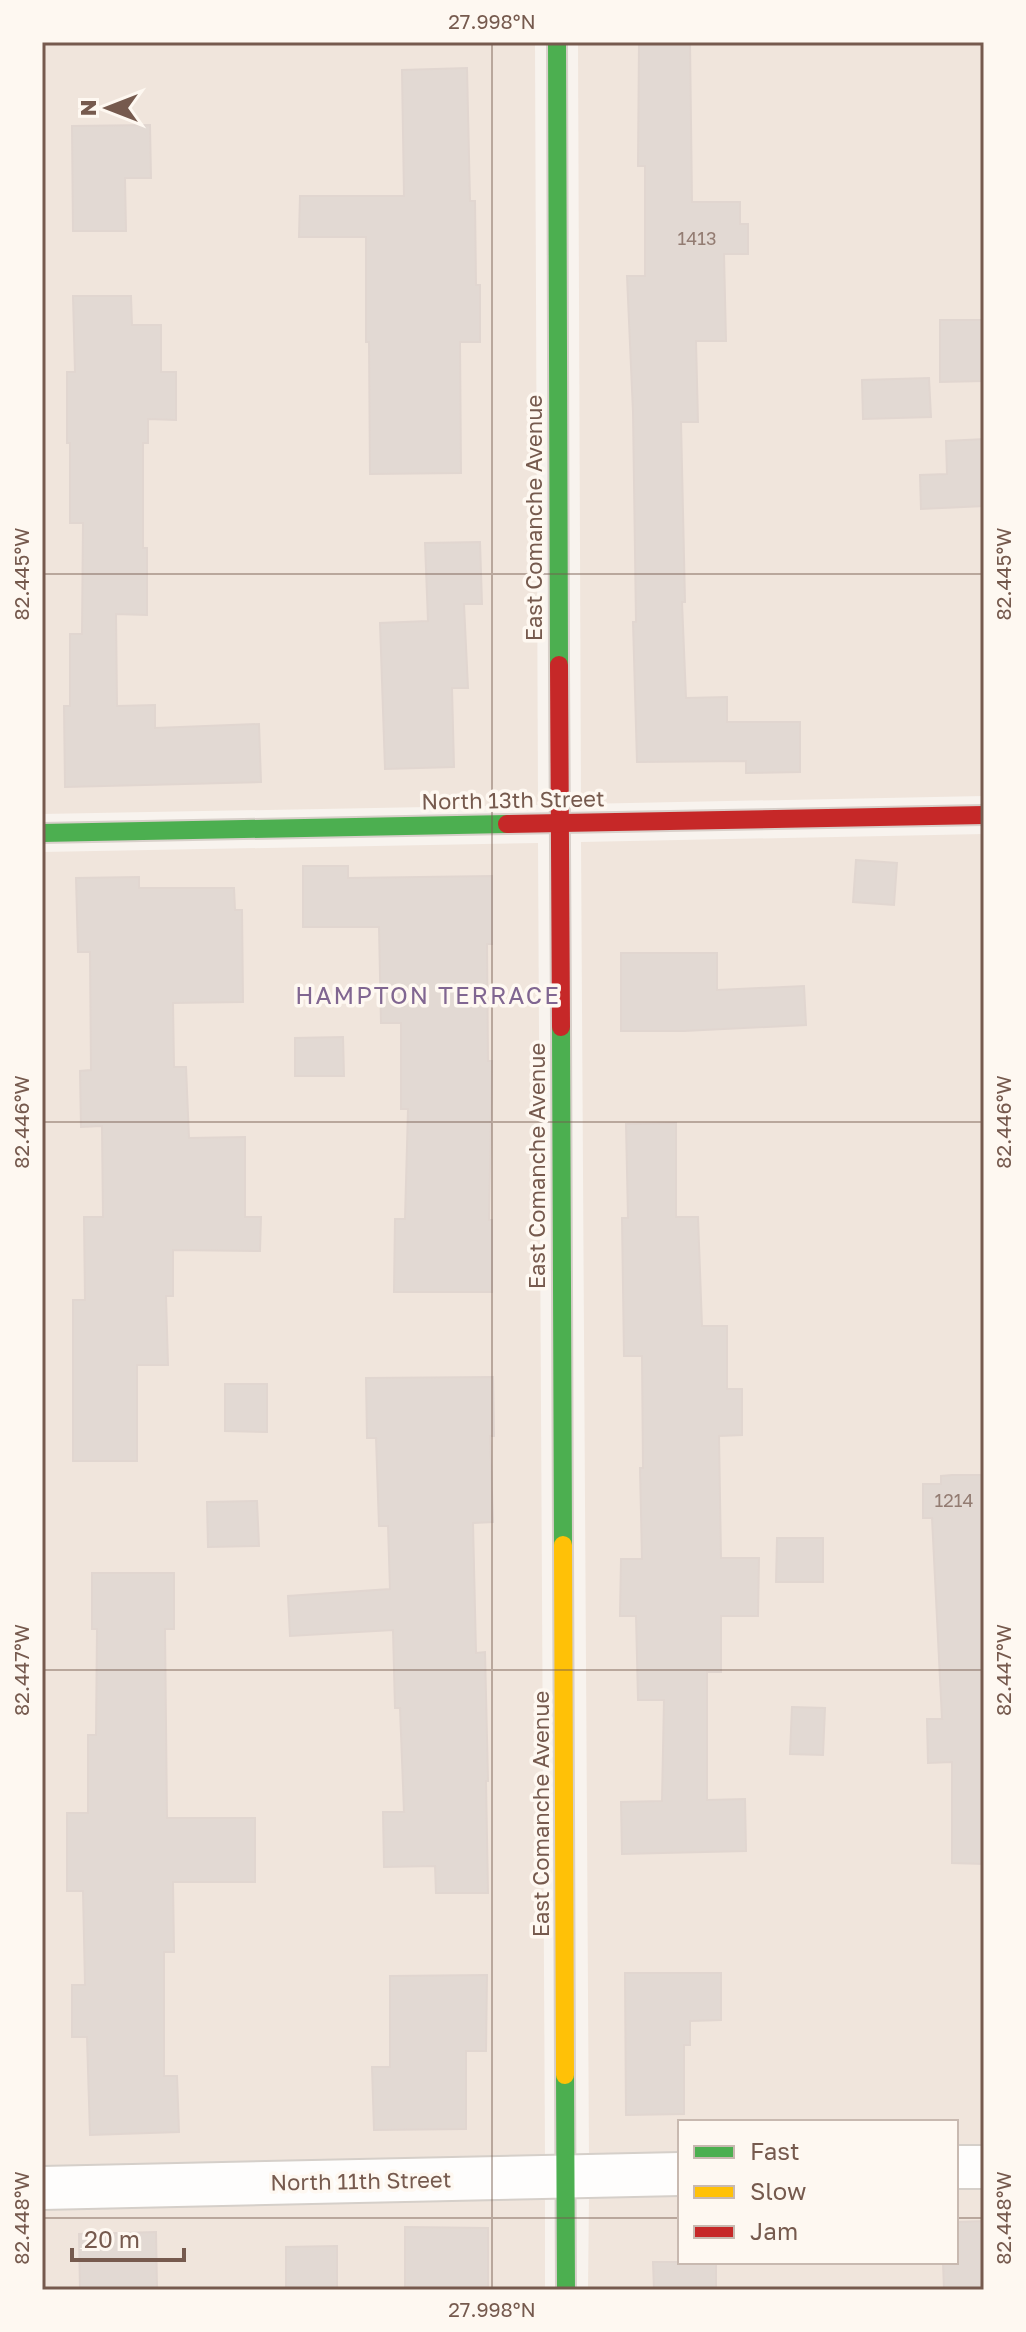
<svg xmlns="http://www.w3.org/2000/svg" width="1026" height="2332" font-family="'Golos Text',sans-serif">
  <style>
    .residential { fill: #f0e5dc }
    .building { fill: #e2d9d3; stroke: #e1d6d0; stroke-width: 2 }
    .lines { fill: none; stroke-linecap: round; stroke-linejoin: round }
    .street-casing { stroke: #d5cfc9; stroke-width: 46 }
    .fast-casing { stroke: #d8d0ca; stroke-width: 22 }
    .slow-casing { stroke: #d8d0ca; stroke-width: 22 }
    .jam-casing { stroke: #d8d0ca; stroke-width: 22 }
    .street { stroke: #fefdfc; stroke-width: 42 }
    .fast { stroke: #4caf50; stroke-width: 18 }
    .slow { stroke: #ffc107; stroke-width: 18 }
    .jam { stroke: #c62828; stroke-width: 18 }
    .ticks { fill: none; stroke: #765a4e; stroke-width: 2; stroke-opacity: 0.45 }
    .labels { text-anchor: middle; stroke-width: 7; stroke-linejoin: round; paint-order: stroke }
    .number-label { font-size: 18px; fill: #937c72 }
    .street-label { font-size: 22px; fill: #765a4e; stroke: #fef8f1 }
    .neighbourhood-label { font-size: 24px; letter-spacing: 2px; fill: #806691; stroke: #fef8f1 }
    .neatline { fill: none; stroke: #765a4e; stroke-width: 3 }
    .ticks-label { font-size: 20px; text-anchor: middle; fill: #765a4e }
  </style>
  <rect width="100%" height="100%" fill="#f8f3ee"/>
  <!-- residential -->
  <g class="residential">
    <path d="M42,42h493l3,763 -496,9z"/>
    <path d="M578,42h406v754l-403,8z"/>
    <path d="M984,834v1313l-28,1v-26h-276v33l-91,2 -8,-1315z"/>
    <path d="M538,843l7,1315 -503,11v-1317z"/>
    <path d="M956,2186h28v104h-396l1,-95 91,-2v69h276z"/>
    <path d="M545,2196v94h-503v-83z"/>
  </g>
  <!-- building -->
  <g class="building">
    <path d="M639,42h51l2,160h48v22h8v30h-24l2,87h-30l2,81h-17l4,180h-3l4,96 41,-1v25h73v50l-54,1v-12l-109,1 -4,-140h3l-3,-210 -6,-136h18v-110h-7z"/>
    <path d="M467,68l3,133h5l1,84h4v57h-20l1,131 -91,1 -1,-132h-3v-105h-67l1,-41h104l-2,-126z"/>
    <path d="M150,125l1,53h-26l1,53h-53l-1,-105z"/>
    <path d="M73,296h58l1,29h29v47h15v48l-28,-1v24h-5v105h4v67l-31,-1 1,92 38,-1v23l104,-4 2,58 -196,5 -1,-81h6v-72h12l1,-111h-13v-80h-3v-71h8z"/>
    <path d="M940,320h44v61l-44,1z"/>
    <path d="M929,378l2,39 -68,2 -1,-39z"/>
    <path d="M984,439v67l-63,3 -1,-34 27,-1 -1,-33z"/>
    <path d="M480,542l2,62h-18l4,84h-16l2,79 -69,2 -5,-146 48,-2 -3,-78z"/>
    <path d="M856,860l41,3 -3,42 -41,-3z"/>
    <path d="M303,866h45v12l144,-2v68h-5l1,117h4l-3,159h3v72h-98l1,-73h10l3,-110h-7v-86h-20l-2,-96h-76z"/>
    <path d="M139,877v11h95l1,22h7l1,92 -70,1 1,64h12l3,71 56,-1v80h16l-1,34 -87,-1v46h-7l2,69h-31v96h-64v-161h12l-1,-83h19l-1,-91 -21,1 -1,-56 11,-1 -1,-118h-12l-2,-74z"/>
    <path d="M621,953h96v37l87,-4 2,39 -122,6h-63z"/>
    <path d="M343,1037l1,39h-49v-38z"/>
    <path d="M676,1123v94h22l4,109h25v63h15v46l-23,1 2,122h38l-1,58h-37v56h-14v128l38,-1 1,52 -124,3 -1,-52 41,-1 2,-101h-26l-2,-84h-16l1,-57h21l-2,-91h3l-1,-112h-18l-2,-138h6l-2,-94z"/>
    <path d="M493,1377l1,59h-4l3,86 -20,1 3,130 9,-1 3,129h-2l2,112h-52l-1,-27 -51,1 -1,-55h21l-4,-104h-5l-2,-78 -103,6 -2,-40 102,-7 -2,-63h-9l-3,-88h-9l-1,-60z"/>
    <path d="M225,1384h42v48l-42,-1z"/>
    <path d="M952,1475h32v389l-32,-1v-101l-24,1 -1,-44h15l-10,-201h-9v-34h18v-8z"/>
    <path d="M257,1501l2,45 -51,1 -1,-45z"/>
    <path d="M777,1538h46v44h-47z"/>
    <path d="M92,1573h82v56h-9l2,189h88v64h-82l1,70h-10v124h13l2,56 -89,3 -3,-98h-15v-52h13l-2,-94h-16v-78h21v-78h8l1,-106h-5z"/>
    <path d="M792,1707l33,1 -2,47 -33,-1z"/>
    <path d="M625,1973h96v47l-31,1v24h-6v69l-58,1z"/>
    <path d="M487,1975l-1,76h-20v78l-92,1 -2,-63h18v-91z"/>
    <path d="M984,2221v69h-40l-1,-28h13v-40z"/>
    <path d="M405,2227l83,1v59h-83z"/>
    <path d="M156,2232l1,58h-77l-1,-56z"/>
    <path d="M337,2246v44h-51v-43z"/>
    <path d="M653,2262h63v28h-62z"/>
  </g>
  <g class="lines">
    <!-- street casing -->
    <g class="street-casing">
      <g id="street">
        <path d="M956,2167h28"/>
        <path d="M42,2188l638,-14"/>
      </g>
    </g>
    <!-- fast casing -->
    <g class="fast-casing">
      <g id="fast">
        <path d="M557,42l2,623"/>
        <path d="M42,833l465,-9"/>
        <path d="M561,1027l2,518"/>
        <path d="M565,2075l1,215"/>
      </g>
    </g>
    <!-- slow casing -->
    <g class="slow-casing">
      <path id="slow" d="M563,1545l2,530"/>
    </g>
    <!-- jam casing -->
    <g class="jam-casing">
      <g id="jam">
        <path d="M559,665l2,362"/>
        <path d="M507,824l477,-9"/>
      </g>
    </g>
    <!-- street -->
    <use href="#street" class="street"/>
    <!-- fast -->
    <use href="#fast" class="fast"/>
    <!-- slow -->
    <use href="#slow" class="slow"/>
    <!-- jam -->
    <use href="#jam" class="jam"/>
  </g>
  <!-- ticks -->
  <path class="ticks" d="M492,42v2248M42,574h942M42,1122h942M42,1670h942M42,2218h638M956,2218h28"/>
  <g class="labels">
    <!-- number labels -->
    <g class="number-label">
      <text x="697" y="245">1413</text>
      <text x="954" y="1507">1214</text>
    </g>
    <!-- street labels -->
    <g class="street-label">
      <text transform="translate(534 518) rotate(-90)" y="8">East Comanche Avenue</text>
      <text transform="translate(513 800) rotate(-1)" y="8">North 13th Street</text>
      <text transform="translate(537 1166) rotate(-90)" y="8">East Comanche Avenue</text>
      <text transform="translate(541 1814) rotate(-90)" y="8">East Comanche Avenue</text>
      <text transform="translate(361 2181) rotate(-1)" y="8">North 11th Street</text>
    </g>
    <!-- neighbourhood labels -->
    <g class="neighbourhood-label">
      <text x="428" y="1004">HAMPTON TERRACE</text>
    </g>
  </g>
  <!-- border -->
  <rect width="1026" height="2332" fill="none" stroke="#fef8f1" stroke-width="88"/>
  <!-- legend -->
  <rect x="678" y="2120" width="280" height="144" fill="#fef8f1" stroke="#c8b9b0" stroke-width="2"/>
  <rect x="694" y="2146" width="40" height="12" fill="#4caf50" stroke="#c8b9b0" stroke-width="2"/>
  <text x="750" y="2160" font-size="24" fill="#765a4e">Fast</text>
  <rect x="694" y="2186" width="40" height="12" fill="#ffc107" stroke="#c8b9b0" stroke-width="2"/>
  <text x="750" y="2200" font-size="24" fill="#765a4e">Slow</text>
  <rect x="694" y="2226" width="40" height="12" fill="#c62828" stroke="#c8b9b0" stroke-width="2"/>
  <text x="750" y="2240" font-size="24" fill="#765a4e">Jam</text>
  <!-- north arrow -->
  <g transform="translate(108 108) rotate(270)" stroke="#fef8f1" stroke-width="6" paint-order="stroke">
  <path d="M0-6L14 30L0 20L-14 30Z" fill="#765a4e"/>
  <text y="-12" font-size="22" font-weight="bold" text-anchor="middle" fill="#765a4e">N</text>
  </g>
  <!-- scale -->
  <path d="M72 2248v12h112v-12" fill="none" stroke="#765a4e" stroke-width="4"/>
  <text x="84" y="2248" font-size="24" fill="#765a4e" stroke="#fef8f1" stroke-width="6" paint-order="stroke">20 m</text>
  <rect x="44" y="44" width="938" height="2244" class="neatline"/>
  <g class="ticks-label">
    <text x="492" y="29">27.998°N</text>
    <text transform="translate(1004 574) rotate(-90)" y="7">82.445°W</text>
    <text transform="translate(22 574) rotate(-90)" y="7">82.445°W</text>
    <text transform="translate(1004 1122) rotate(-90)" y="7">82.446°W</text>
    <text transform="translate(22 1122) rotate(-90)" y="7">82.446°W</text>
    <text transform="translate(22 1670) rotate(-90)" y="7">82.447°W</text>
    <text transform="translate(1004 1670) rotate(-90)" y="7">82.447°W</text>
    <text transform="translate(22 2218) rotate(-90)" y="7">82.448°W</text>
    <text transform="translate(1004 2218) rotate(-90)" y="7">82.448°W</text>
    <text x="492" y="2317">27.998°N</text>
  </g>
</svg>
